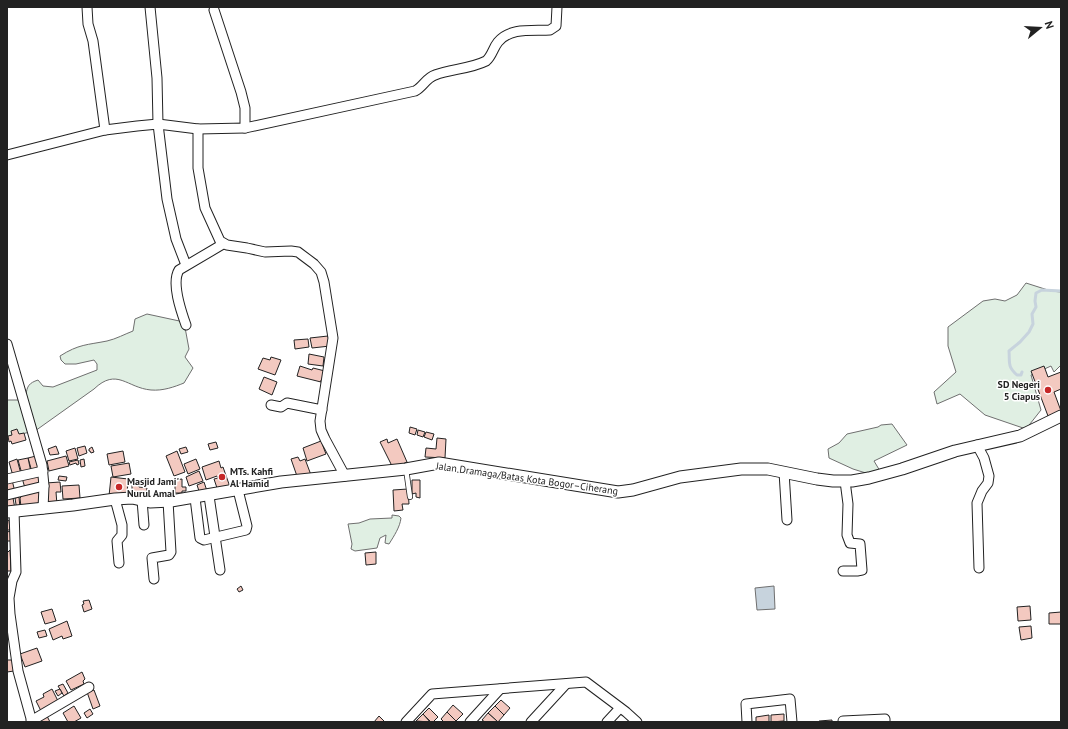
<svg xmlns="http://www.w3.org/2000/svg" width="1068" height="729" font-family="'PT Sans',sans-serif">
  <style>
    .green { fill: #e0efe3; stroke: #6f6f6f }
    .water { fill: #c7d3dd; stroke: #6f6f6f }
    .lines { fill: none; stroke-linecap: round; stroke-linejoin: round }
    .stream { stroke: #c7d3dd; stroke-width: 3 }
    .building { fill: #f3c9c0; stroke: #222 }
    .service-casing { stroke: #222; stroke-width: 6 }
    .minor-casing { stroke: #222; stroke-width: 11 }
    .tertiary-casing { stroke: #222; stroke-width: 13 }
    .service { stroke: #fff; stroke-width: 4.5 }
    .minor { stroke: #fff; stroke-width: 9 }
    .tertiary { stroke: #fff; stroke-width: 11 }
    .poi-dot { fill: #c62828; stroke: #fff; stroke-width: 1.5 }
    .labels { text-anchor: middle; stroke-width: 3; stroke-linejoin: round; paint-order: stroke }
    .poi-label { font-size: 10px; font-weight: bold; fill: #222; stroke: #fff; text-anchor: start }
    .street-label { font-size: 10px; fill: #222; stroke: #fff }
  </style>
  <rect width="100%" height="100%" fill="#fff"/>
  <!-- green -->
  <g class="green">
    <path d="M1026,283l25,8 10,1v73l-7,7 -3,-6 -20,9 10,35 -15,19 -41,-14 -25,-21 -23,10 -3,-12 22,-20 -8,-26v-19l35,-26 12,-2 10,2 12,-6z"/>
    <path d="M147,314l37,8 5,27 -4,8 8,11 -9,15c-10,4 -21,8 -33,7 -24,-2 -34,-23 -57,-1l-59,42 -28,6v-37h12l7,-5c1,-9 3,-12 12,-15l5,6 10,1 44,-17v-6l-3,-4 -18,4h-11l-4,-4 -1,-4c19,-12 27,-11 47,-15 9,-2 18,-7 26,-10l2,-12z"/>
    <path d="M892,424l15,21 -33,16 6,10 -11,3 -16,-5 -24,-11 -1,-9 11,-6 8,-9 31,-7 3,-2z"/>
    <path d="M392,515l7,1 2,2c-1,9 -7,18 -12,26l-4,-1 1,-8 -6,3 -3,10 -22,3 -4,-2 1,-5 -4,-20 11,-1 11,-4 22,-1z"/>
  </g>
  <!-- water -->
  <path class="water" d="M774,586l1,23 -18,1 -2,-22z"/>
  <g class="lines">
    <!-- stream -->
    <path class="stream" d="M1022,372l-1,3h-4c-10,-9 -7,-12 -8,-24l11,-9 9,-10 4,-8 -1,-10 4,-7 -1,-6 1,-8 6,-3 19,1"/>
  </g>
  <!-- building -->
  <g class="building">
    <path d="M328,336l2,10 -18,2 -2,-10z"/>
    <path d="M308,339l1,8 -14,2 -1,-9z"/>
    <path d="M309,354l15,3 -1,9 -15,-2z"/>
    <path d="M271,357l10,3 -6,15 -17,-6 5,-11 7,2z"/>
    <path d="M300,366l12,4 1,-2 12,3 -2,9h-2v2l-24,-6z"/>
    <path d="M1044,366l4,11 13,-5v17l-7,3 7,19 -13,5 -17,-45z"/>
    <path d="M264,377l13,5 -5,13 -13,-6z"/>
    <path d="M410,427l7,2 -2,6 -6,-2z"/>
    <path d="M17,429l2,5 5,-1 2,7 -14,4 -1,-3 -2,1 -1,-6 4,-1 -1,-4z"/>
    <path d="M418,430l7,2 -2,5 -6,-2z"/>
    <path d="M426,432l8,2 -2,6 -8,-3z"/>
    <path d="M437,438l9,1 -1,19 -20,-1 1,-9 10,1z"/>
    <path d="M387,439l1,4 9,-4 10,23 -14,6 -13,-26z"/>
    <path d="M321,441l5,13 -19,7 -4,-13z"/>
    <path d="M216,442l2,6 -8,2 -2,-6z"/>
    <path d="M56,446l3,8 -9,1 -2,-6z"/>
    <path d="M85,446l2,7 -8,3 -2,-8z"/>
    <path d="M92,447l2,5 -3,1 -1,-2h-1v-2z"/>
    <path d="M186,447l2,5 -7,2 -2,-5z"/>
    <path d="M75,448l3,11 -9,2 -3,-10z"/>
    <path d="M123,451l2,11 -16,3 -2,-11z"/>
    <path d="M177,451l8,21 -11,4 -8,-20z"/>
    <path d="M36,456l4,13 -8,3 -4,-14z"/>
    <path d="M66,456l3,10 -20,5 -2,-10z"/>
    <path d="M298,457l2,4 5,-2 6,16 -13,4 -7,-20z"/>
    <path d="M28,458l3,14 -9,2 -4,-14z"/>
    <path d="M17,459l4,15 -8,2 -4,-14z"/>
    <path d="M84,459l1,7 -4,1 -1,-7z"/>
    <path d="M196,459l4,10 -12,5 -4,-10z"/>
    <path d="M78,460l1,4 -2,1 -1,-2 -6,2 -1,-3z"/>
    <path d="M219,461l2,7 2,-1 7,20 -12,4 -4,-12 4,-1 -1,-2 -11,4 -4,-13z"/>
    <path d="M129,463l2,11 -18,3 -2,-11z"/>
    <path d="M199,471l4,10 -14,5 -3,-9z"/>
    <path d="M40,474l2,10 -17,4 -3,-10z"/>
    <path d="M59,476l8,1 -1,4 -8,-1z"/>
    <path d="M111,477l17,2 -1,18 -18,-1z"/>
    <path d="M182,479v8h4v4h-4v2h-7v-13z"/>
    <path d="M12,480l3,12 -8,2v-13z"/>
    <path d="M412,480h8v18l-4,-1v-4l-4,1z"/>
    <path d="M60,482l1,10h-5l1,13h-11v-22z"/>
    <path d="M204,482l3,9 -7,3 -3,-9z"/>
    <path d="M132,483h7v4l8,1 -1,8 -14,-1z"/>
    <path d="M79,485l1,13 -17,1 -1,-13z"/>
    <path d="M408,489l1,15h-7l1,6 -9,1 -1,-21z"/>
    <path d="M40,491v13l-19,3 -1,-9 1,-1v-3z"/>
    <path d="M19,497l1,11 -3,3 -2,-13z"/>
    <path d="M13,498l2,11 -8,2v-12z"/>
    <path d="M9,520l1,10h-3v-9z"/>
    <path d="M11,531v10h-4v-9z"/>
    <path d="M10,550l1,21h-4v-18z"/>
    <path d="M376,552v12l-10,1 -1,-12z"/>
    <path d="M241,586l2,4 -4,2 -2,-3z"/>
    <path d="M89,600l3,9 -8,3 -2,-7 2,-1 -1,-3z"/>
    <path d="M1030,606l1,14 -13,1 -1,-14z"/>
    <path d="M52,609l4,12 -11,3 -4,-12z"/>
    <path d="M1061,612v12h-12v-11z"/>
    <path d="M67,621l5,15 -9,3 -1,-3 -9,4 -4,-11z"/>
    <path d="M1031,626l1,12 -11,2 -2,-13z"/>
    <path d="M45,630l2,6 -8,2 -2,-6z"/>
    <path d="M37,648l5,13 -17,6 -5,-13z"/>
    <path d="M7,660h6l1,11 -7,1z"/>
    <path d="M82,672l3,7 -2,2 1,3 -13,6 -5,-9z"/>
    <path d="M63,684l5,9 -4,3 -6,-10z"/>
    <path d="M52,689l7,14 -17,10 -6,-12 8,-4 -1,-3z"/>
    <path d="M60,689l2,4 -4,3 -3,-5z"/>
    <path d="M94,690l6,16 -7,3 -6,-17z"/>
    <path d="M501,700l9,8 -6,7 -9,-9z"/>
    <path d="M453,705l10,9 -7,7 -9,-9z"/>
    <path d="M74,706l7,12 -7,4h-6l-5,-9z"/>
    <path d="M495,706l9,9 -6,7 -10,-9z"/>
    <path d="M429,708l9,9 -5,5h-2l-8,-8z"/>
    <path d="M90,709l3,5 -6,4 -3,-5z"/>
    <path d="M447,712l9,9 -1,1h-11l-3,-3z"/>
    <path d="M488,713l10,9h-13l-3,-2z"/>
    <path d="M423,714l7,8 -14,-1z"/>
    <path d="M784,714v7l-13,1v-7z"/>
    <path d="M769,715v7h-13v-5z"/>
    <path d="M47,716l3,6h-14z"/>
    <path d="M379,716l6,6h-11z"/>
    <path d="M832,720v2h-13v-1z"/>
  </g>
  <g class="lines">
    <!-- service casing -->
    <g class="service-casing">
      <path id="service" d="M406,469l4,28"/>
    </g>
    <!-- minor casing -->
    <g class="minor-casing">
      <g id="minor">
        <path d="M87,7l1,17 5,17 12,89"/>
        <path d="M150,7l7,71 1,46 9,75 9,40 10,26"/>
        <path d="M214,10l27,82 4,16v20"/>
        <path d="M198,129v39l7,40 15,33 7,4 20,3 18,4 26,-1 7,1 16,12 7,8 3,10 9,56 -13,83 1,9 4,9 20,37"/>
        <path d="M7,155l98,-25 32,-4 21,-2 40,5 47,-1 170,-37c8,-4 11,-13 20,-16 16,-6 35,-6 51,-14 6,-5 7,-13 12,-19 12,-15 35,-11 52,-12l6,-4 1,-19"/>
        <path d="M186,325c-5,-14 -15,-42 -7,-55l44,-26"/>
        <path d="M7,344l35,121 2,21 -1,23"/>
        <path d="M271,405l10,2 6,-4 35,7"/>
        <path d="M977,445l7,13 5,18 -1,7 -6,8 -5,12 2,65"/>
        <path d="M784,472l3,48"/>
        <path d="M7,479l36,-8"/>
        <path d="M7,495l37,-9"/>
        <path d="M209,496l11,74"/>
        <path d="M195,498l5,40 4,2 42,-10 1,-4 -9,-36"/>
        <path d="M115,499l7,26v10l-5,6 2,22"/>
        <path d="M142,500l2,25"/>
        <path d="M14,511l2,61 -4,9 -3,17 1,16 8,57 14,51"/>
        <path d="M843,571h14l5,-1 -2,-26 -10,-1 -3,-8 1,-31 -3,-23"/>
        <path d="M154,579l-2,-21 17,-3 2,-3 -3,-51"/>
        <path d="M31,721l58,-34"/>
        <path d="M406,722l26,-28 154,-12 40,30 11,10"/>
        <path d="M470,722l30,-33"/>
        <path d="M531,722l35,-38"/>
        <path d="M607,722l13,-14"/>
        <path d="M747,722l-1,-18 44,-5 2,23"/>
        <path d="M843,722v-1l42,-2v3"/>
      </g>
    </g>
    <!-- tertiary casing -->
    <g class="tertiary-casing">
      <path id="tertiary" d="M7,512l66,-7 42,-6 17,-1 18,4 21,-1 110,-19 125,-13 33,-6 179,29 15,-2 47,-13 61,-8h27l49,10 16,2h19l17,-3 33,-9 53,-18 65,-15 41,-20"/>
    </g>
    <!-- service -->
    <use href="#service" class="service"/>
    <!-- minor -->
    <use href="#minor" class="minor"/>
    <!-- tertiary -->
    <use href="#tertiary" class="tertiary"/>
  </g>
  <!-- markers -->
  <g class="poi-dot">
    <circle cx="1048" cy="390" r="4"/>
    <circle cx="222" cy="477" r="4"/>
    <circle cx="119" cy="487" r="4"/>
  </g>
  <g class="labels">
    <!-- poi labels -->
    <g class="poi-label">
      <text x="1040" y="388" text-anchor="end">SD Negeri<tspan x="1040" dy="12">5 Ciapus</tspan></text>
      <text x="230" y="475">MTs. Kahfi<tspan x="230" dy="12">Al Hamid</tspan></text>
      <text x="127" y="485">Masjid Jami'<tspan x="127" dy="12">Nurul Amal</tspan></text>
    </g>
    <!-- street labels -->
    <g class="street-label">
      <text transform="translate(527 478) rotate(8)" y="4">Jalan Dramaga/Batas Kota Bogor–Ciherang</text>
    </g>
  </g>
  <!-- border -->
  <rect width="1068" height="729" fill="none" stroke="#222222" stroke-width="16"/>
  <!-- north arrow -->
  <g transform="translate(1040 28) rotate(72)" stroke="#ffffff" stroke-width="3" paint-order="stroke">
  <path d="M0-3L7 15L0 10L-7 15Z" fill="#222222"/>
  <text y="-6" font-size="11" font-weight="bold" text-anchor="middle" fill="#222222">N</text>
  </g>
</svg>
